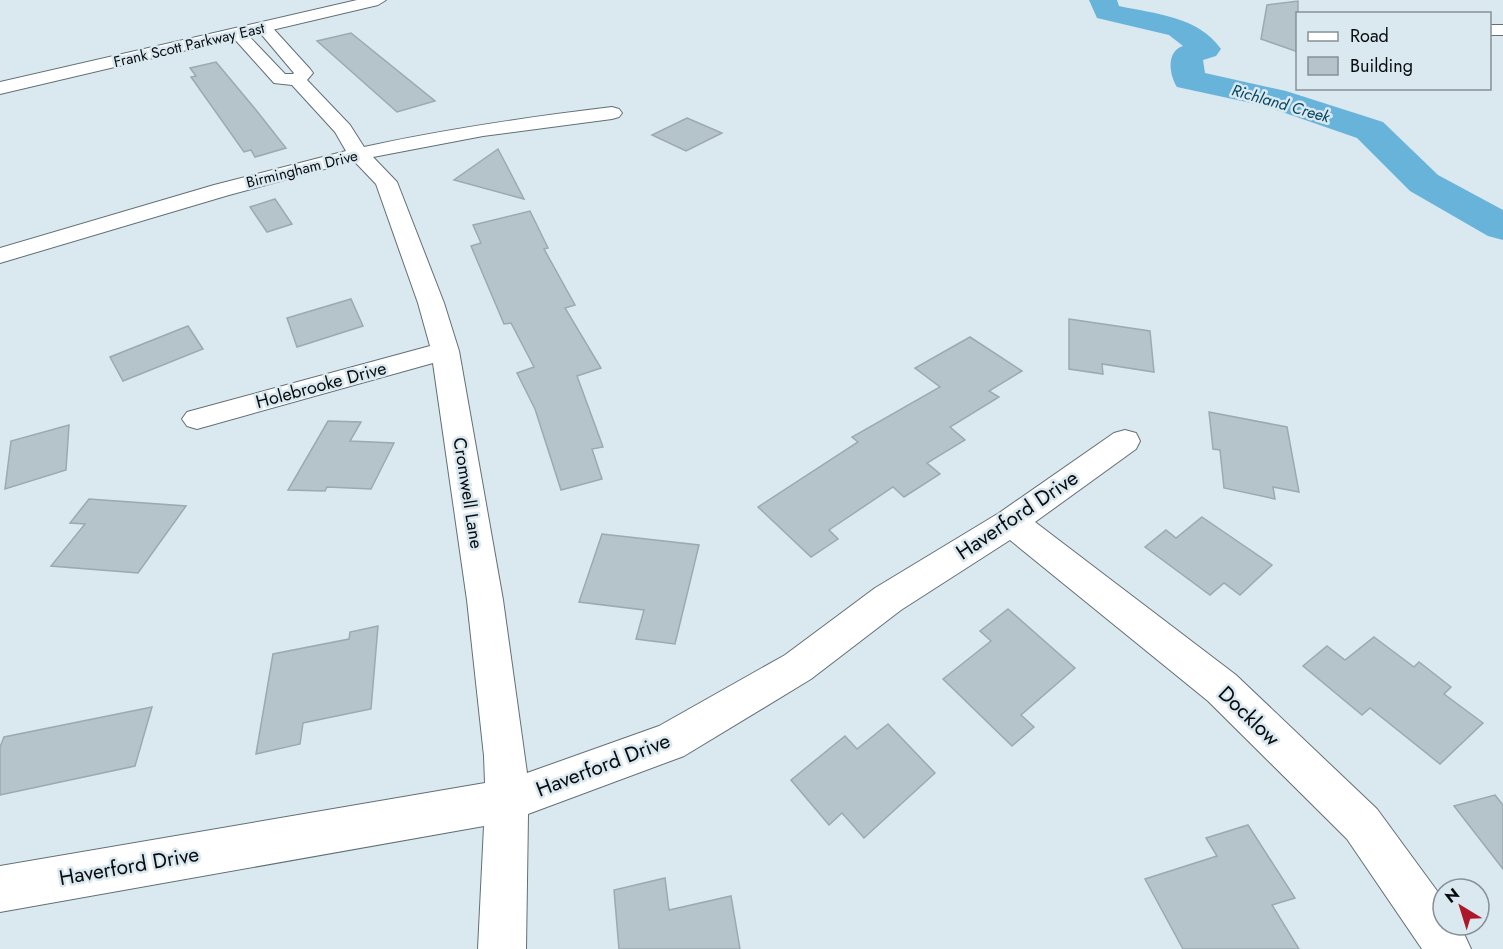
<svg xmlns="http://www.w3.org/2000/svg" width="1503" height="949" font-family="Jost,sans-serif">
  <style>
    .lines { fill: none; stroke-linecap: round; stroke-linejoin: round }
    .river { fill: #68b3da; fill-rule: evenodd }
    .building { fill: #b5c3ca; stroke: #9ca9b0; stroke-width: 1.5 }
    .minor-casing { stroke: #626f76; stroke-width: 2 }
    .secondary-casing { stroke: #626f76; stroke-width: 2 }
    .minor { fill: #fff; fill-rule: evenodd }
    .secondary { fill: #fff; fill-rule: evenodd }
    .labels { text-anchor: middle; stroke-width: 5; stroke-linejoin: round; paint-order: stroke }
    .far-street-label { font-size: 15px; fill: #080c0f; stroke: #dae8f0 }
    .far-water-label { font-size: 16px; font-style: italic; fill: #02455f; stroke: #dae8f0 }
    .street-label { font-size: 18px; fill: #080c0f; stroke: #dae8f0 }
    .near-street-label { font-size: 21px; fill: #080c0f; stroke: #dae8f0 }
  </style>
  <rect width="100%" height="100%" fill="#dae8f0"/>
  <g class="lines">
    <!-- river -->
    <path class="river" d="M1089,0h28l2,6c36,8 79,10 102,43l-5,7 -13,4 2,13 81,18 97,31 55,53 65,35v30l-15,-4 -78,-45 -53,-53 -92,-32 -88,-19c-8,-12 -11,-36 6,-41l-14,-11 -72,-17z"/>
  </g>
  <!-- building -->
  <g class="building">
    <path d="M1298,1v51l-37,-13 6,-34z"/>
    <path d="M351,33l84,68 -38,11 -80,-71z"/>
    <path d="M216,62l40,48 30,38 -31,9 -4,-7 -7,2 -53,-75 5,-1 -6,-8z"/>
    <path d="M687,118l35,15 -36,18 -34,-16z"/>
    <path d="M498,149l11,21 15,29 -70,-19z"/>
    <path d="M275,199l17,25 -25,8 -17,-25z"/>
    <path d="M530,211l18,37 -4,1 31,56 -10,3 36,60 -24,8 26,71 -11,2 10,30 -41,11 -26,-81 -18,-36 17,-6 -23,-44 -7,1 -33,-78 10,-3 -8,-18z"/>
    <path d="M351,299l12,27 -66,21 -10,-29z"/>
    <path d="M1069,319l81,12 4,41 -52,-8 1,10 -34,-5z"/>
    <path d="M188,326l15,23 -80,32 -13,-24z"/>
    <path d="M970,337l52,34 -33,20 10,6 -49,30 15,13 -38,23 13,11 -36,23 -11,-10 -64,43 9,9 -27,18 -53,-50 100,-65 -6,-5 88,-50 -25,-19z"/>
    <path d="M1209,412l78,15 12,65 -26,-5 2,12 -51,-11 -4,-38 -7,-1z"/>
    <path d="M328,421l33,1 -11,19 44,2 -23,46 -44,-2 -2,4 -37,-1z"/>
    <path d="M69,425l-3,45 -61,19 6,-48z"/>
    <path d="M89,499l97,7 -48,67 -87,-7 34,-42 -15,-1z"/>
    <path d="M1202,517l70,48 -32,30 -16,-12 -14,12 -65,-48 21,-17 10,8z"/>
    <path d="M602,534l97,11 -24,99 -39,-5 8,-29 -65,-8z"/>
    <path d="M1008,609l67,59 -54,47 13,12 -22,19 -69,-67 48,-38 -11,-10z"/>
    <path d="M378,626l-7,83 -68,14 -3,21 -44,10 17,-100 76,-15 1,-7z"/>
    <path d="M1374,637l40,30 5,-5 32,25 -7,7 39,29 -43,41 -70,-56 -8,7 -59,-49 24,-20 18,14z"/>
    <path d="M152,707l-17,59 -135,29v-48l4,-10z"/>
    <path d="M888,724l47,49 -71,65 -22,-25 -13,12 -38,-45 54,-44 12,13z"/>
    <path d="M1495,795l8,10v64l-49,-63z"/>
    <path d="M1248,825l47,73 -23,7 27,44h-116l-38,-70 72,-23 -11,-18z"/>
    <path d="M665,878l4,32 62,-14 9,53h-121l-5,-59z"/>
  </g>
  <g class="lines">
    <!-- minor casing -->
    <g class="minor-casing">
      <g id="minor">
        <path d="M264,23l6,2 40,44 3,4 -6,7 43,45 14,22c82,-18 165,-30 248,-40l7,2 3,4 -3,4 -7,2 -129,17 -110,21 24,25 47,121 15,48 44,249 24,173 132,-47 126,-71 90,-67 124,-75 115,-80 11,-3 11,3 4,8 -4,8 -101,73 201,153 141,134 66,90v26h17l11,24h-49l-75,-110 -139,-138 -198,-161 -109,70 -90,69 -127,77 -156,58 -2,135h-48l6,-123 -484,86v-46l485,-83 -1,-27 -17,-156 -34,-237 -236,66 -10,-3 -5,-7 5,-7 243,-66 -12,-43 -42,-119 -22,-23 -125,34 -229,68v-15l214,-63 132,-34 -11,-19 -43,-47 -18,-2 -44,-49 2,-3h12l41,43h8l1,-1 -38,-45z"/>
        <rect x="1490" y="25" width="13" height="10"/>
      </g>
    </g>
    <!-- secondary casing -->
    <g class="secondary-casing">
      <path id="secondary" d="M357,0h29l-8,5 -378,89v-12z"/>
    </g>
    <!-- minor -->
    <use href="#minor" class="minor"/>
    <!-- secondary -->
    <use href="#secondary" class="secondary"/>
  </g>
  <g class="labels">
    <!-- far-street labels -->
    <g class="far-street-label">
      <text transform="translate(189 45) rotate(-13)" y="5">Frank Scott Parkway East</text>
      <text transform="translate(302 169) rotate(-14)" y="5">Birmingham Drive</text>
    </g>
    <!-- far-water labels -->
    <g class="far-water-label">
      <text transform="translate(1281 103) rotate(16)" y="6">Richland Creek</text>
    </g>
    <!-- street labels -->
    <g class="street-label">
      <text transform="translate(321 385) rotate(-15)" y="6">Holebrooke Drive</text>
      <text transform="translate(468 493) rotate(81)" y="6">Cromwell Lane</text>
    </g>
    <!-- near-street labels -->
    <g class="near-street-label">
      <text transform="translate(1017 515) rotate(-34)" y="7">Haverford Drive</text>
      <text transform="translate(1249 716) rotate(44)" y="7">Docklow</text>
      <text transform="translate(603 765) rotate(-21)" y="7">Haverford Drive</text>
      <text transform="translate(129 866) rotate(-10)" y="7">Haverford Drive</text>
    </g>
  </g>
  <!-- legend -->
  <rect x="1296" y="12" width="195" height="78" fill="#dae8f0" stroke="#869096" stroke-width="1.5"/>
  <rect x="1308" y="32" width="30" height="9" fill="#ffffff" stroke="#869096" stroke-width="1.5"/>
  <text x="1350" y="42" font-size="18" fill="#080c0f">Road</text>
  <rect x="1308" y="57" width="30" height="18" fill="#b5c3ca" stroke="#869096" stroke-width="1.5"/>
  <text x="1350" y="72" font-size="18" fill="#080c0f">Building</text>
  <!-- north arrow -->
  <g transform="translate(1461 907) rotate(322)"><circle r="28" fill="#dae8f0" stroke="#869096" stroke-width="1.5"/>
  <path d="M0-4.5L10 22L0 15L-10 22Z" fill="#ac182a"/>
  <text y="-9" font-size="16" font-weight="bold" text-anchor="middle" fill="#080c0f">N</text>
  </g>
</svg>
